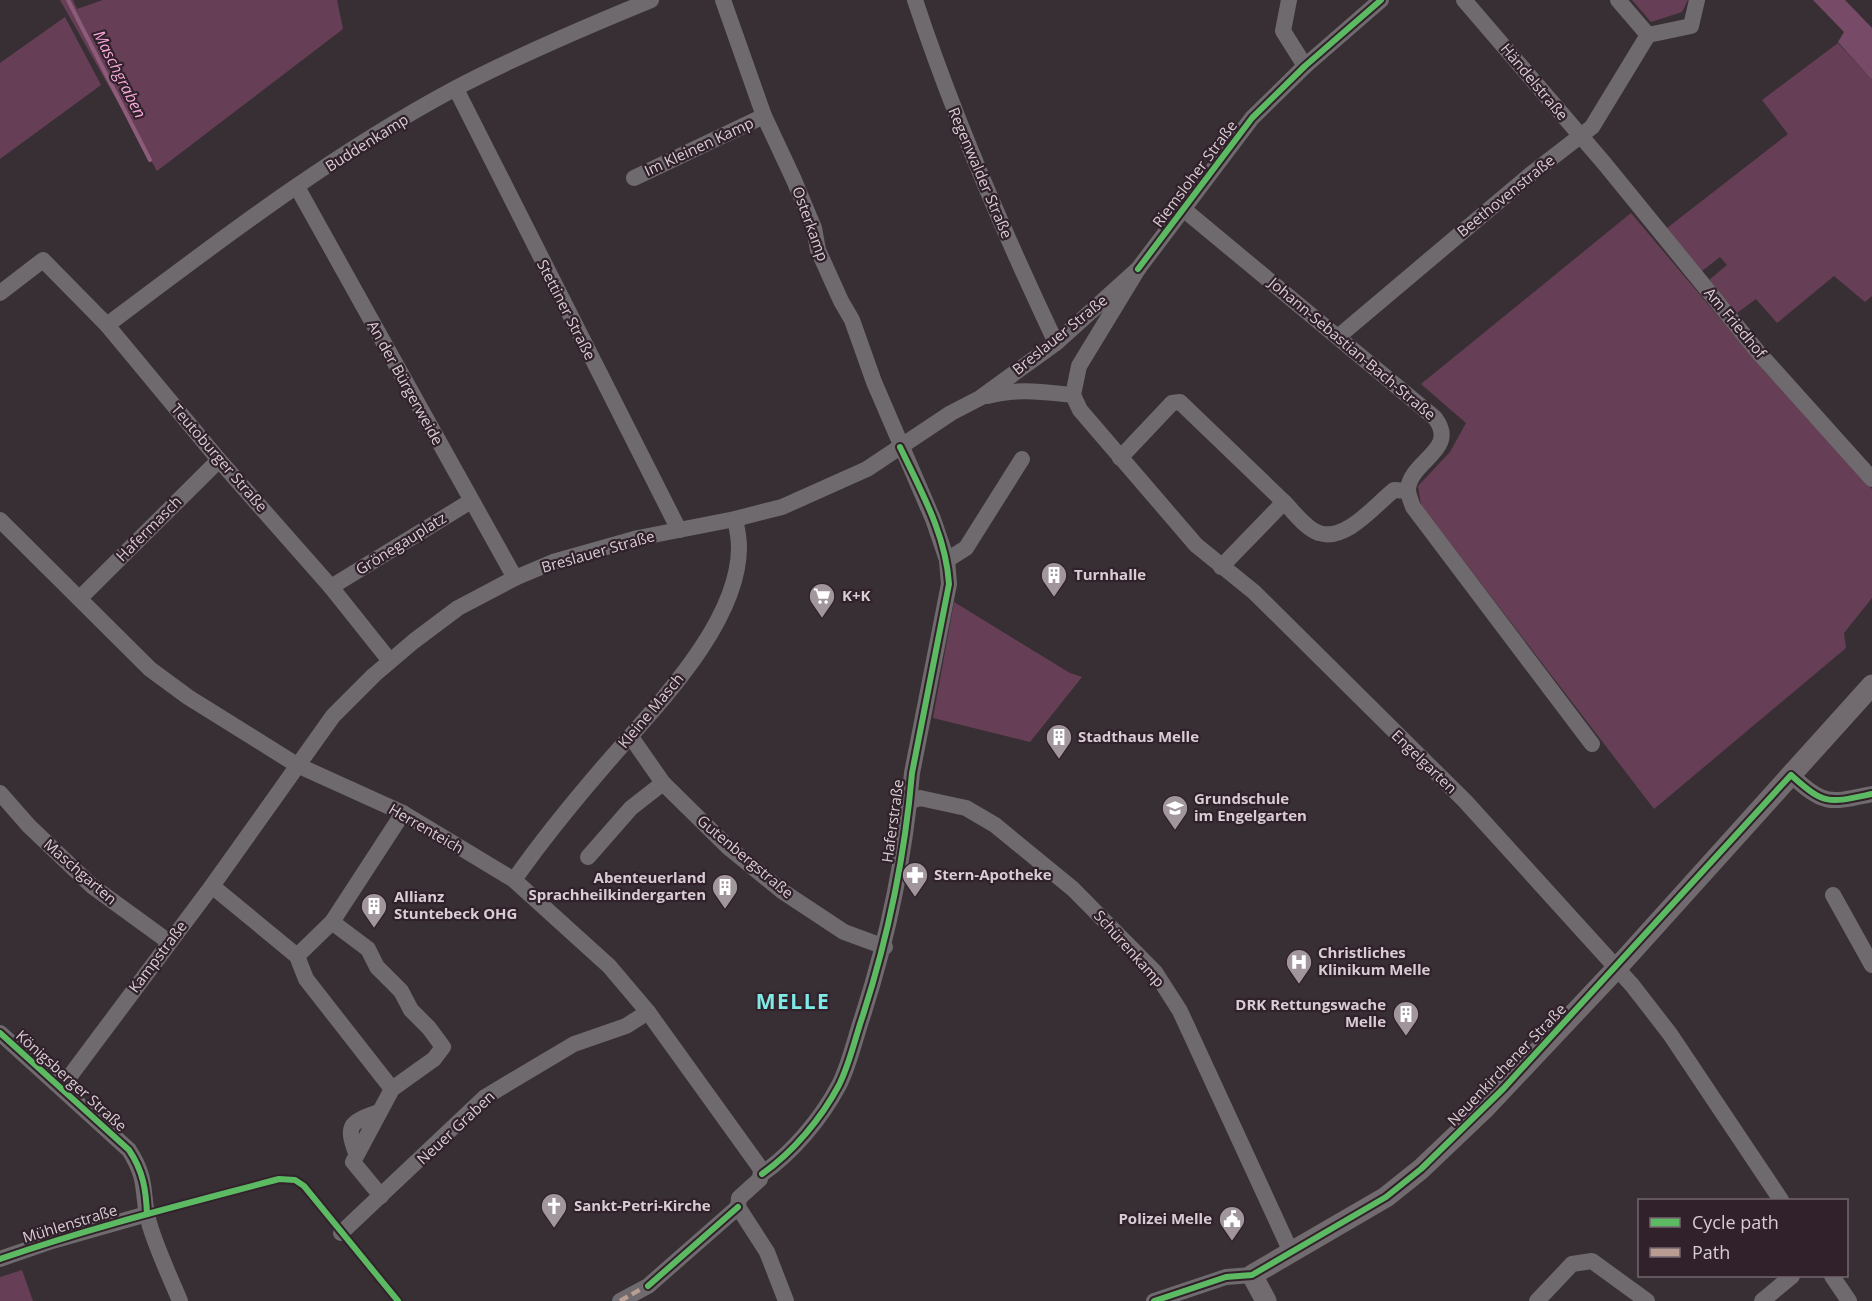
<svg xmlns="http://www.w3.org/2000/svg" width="1872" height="1301" font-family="'Open Sans',sans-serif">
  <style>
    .green { fill: #663f57 }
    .forest { fill: #774b67 }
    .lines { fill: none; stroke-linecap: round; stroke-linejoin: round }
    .stream { stroke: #8d5c7a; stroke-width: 4 }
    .minor { stroke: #6e6a6d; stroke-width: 16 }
    .major { stroke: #716a6f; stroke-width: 21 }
    .quiet { stroke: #b99d93; stroke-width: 4.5; stroke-dasharray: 9 4.5; stroke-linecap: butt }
    .cycleway-casing { stroke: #31212b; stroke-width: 10 }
    .cycleway { stroke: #5cba63; stroke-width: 6 }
    .labels { text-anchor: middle; stroke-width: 4.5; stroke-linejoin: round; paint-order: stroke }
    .street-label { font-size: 15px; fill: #d9cdd4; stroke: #31212b }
    .poi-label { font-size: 15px; font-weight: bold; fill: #d9cdd4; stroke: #31212b; text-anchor: start }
    .water-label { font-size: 16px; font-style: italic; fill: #f8a9db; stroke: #31212b }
    .district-label { font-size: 21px; font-weight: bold; letter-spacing: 1.5px; fill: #7eeae5; stroke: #31212b }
  </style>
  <rect width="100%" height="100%" fill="#382f34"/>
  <!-- green -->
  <g class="green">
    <path d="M60,0h13l4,9 26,-9h234l6,29 -186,142z"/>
    <path d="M1632,0h56l-6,12 -31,10z"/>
    <path d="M65,17l36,68 -101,74v-96z"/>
    <path d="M1838,43l34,37v216l-7,6 -31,-26 -57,47 -21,-24 -19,14 -28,-33 18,-15 -7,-8 -18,14 -35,-43 121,-94 -26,-34z"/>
    <path d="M1631,213l135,160 106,116v109l-28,35 2,15 -192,161 -233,-304 -3,-19 32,-34 16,-29 -45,-39z"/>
    <path d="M954,602l116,71 12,4 -52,65 -97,-24z"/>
    <path d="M22,1270l11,31h-33v-24z"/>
  </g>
  <!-- forest -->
  <path class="forest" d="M1813,0h32l27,28v52l-34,-38 6,-10z"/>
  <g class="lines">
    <!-- stream -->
    <path class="stream" d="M68,0l82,160"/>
    <!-- minor -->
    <g class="minor">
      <path d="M723,0l41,116 30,64 20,48 4,22 23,51 11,19 22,62 59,137 14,41 2,24 -37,189c-7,82 -24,164 -49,242 -8,23 -13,48 -24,70 -18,34 -46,67 -77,89"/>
      <path d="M915,0c39,118 88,231 141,343"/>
      <path d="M1289,0l-6,31 22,35"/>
      <path d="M1464,0l140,163 154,189 114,127"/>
      <path d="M1618,0l30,35 43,-9 6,-26"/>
      <path d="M456,89l223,441"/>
      <path d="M634,178l130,-62"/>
      <path d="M297,187l218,391"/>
      <path d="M1182,208l253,210c24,32 -24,42 -27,71 0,6 3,12 5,18l179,237"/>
      <path d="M0,293l43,-33 64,65 112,135 112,127 59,74"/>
      <path d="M107,325c112,-84 225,-171 349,-237 63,-33 129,-61 195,-88"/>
      <path d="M1339,336l192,-162 61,-47 56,-92"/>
      <path d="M1073,395l7,15 116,135 58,47 211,209 167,184 38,49 111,166"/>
      <path d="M1073,395l6,-29 59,-97 114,-151 53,-52 76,-66"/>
      <path d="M987,396c29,-8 56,-4 86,-1"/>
      <path d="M1120,458l52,-55 8,-1 104,100"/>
      <path d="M0,520l150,149 38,28 109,68 106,48 111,67 95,86 39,46 113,157 -1,10 -21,19 -1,9"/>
      <path d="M947,560l19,-12 56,-89"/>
      <path d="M1221,567l63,-65c10,10 22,27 35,31 27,9 56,-28 75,-43l14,1"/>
      <path d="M331,587l140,-86"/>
      <path d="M80,598l139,-138"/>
      <path d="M631,737l32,46 65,64 54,44 62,41 41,15"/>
      <path d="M1791,775c34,31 38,28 81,19"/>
      <path d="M0,793l29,33 63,60 77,56"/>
      <path d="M910,801l10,-3 46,10 29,17 78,64 82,83 25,39 111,241"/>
      <path d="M588,857l43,-49 32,-25"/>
      <path d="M514,880c28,-40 59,-78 91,-115 48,-56 134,-140 134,-218 0,-9 -2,-19 -4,-28"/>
      <path d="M212,886l85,70 9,23 86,110 -39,73 28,34"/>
      <path d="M1833,895l39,70"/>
      <path d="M332,922l36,27 9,18 24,24 10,19 18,18 14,19 -9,12 -42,30"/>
      <path d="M297,956l35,-34 71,-109"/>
      <path d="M0,1033l129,117c21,33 11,44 21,76 8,26 20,51 30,75"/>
      <path d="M61,1088l151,-202 121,-170 41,-41 40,-34 44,-33 57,-30 38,-16 85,-24 97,-19 47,-12 85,-38 84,-56 29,-15 76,-55 82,-74"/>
      <path d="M356,1153c-11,-29 -5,-31 23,-41"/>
      <path d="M738,1207l29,45 19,49"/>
      <path d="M341,1233l144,-136 89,-53 52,-18 22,-14"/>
      <path d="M0,1259l52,-18 95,-27"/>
      <path d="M1832,1276l17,25"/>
      <path d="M620,1301l28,-15 90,-79"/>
      <path d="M1154,1301l72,-24 26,-2"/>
      <path d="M1537,1301l35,-37 20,-3 55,40"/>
      <path d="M1762,1301l30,-25"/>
    </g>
    <!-- major -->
    <path class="major" d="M1266,1301l-14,-26 134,-78 35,-28 63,-60 132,-140 256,-284"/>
    <!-- quiet -->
    <path class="quiet" d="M620,1301l30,-17"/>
    <!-- cycleway casing -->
    <g class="cycleway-casing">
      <g id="cycleway">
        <path d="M1138,269l114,-151 53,-52 76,-66"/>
        <path d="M0,1033l129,117c14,21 17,39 18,64"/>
        <path d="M762,1174c31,-22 59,-55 77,-89 11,-22 16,-47 24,-70 25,-78 42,-160 49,-242l37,-189c-3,-49 -28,-93 -49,-137"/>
        <path d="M0,1259c92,-32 185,-55 279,-80l16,1 9,6 94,115"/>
        <path d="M648,1286l90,-79"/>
        <path d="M1154,1301l72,-24 26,-2 134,-78 35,-28 82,-80 288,-314c34,31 38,28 81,19"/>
      </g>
    </g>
    <!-- cycleway -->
    <use href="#cycleway" class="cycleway"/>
  </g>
  <!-- icons -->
  <defs>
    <g id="building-pin" transform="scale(1.35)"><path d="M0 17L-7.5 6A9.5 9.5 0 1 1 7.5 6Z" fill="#a1969c" stroke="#31212b"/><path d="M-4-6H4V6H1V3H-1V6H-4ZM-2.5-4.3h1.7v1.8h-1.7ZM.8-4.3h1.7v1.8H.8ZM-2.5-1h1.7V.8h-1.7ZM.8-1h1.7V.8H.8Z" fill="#fff"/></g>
    <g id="supermarket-pin" transform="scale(1.35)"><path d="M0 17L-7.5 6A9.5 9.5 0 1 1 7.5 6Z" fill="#a1969c" stroke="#31212b"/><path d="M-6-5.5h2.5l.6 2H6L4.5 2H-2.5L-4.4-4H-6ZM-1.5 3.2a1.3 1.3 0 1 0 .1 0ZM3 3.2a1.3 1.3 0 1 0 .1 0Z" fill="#fff"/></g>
    <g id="school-pin" transform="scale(1.35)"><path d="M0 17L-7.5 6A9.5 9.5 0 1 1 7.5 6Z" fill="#a1969c" stroke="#31212b"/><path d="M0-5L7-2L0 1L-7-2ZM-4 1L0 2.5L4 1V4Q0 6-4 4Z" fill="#fff"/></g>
    <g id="pharmacy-pin" transform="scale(1.35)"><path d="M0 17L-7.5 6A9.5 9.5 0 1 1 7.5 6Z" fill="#a1969c" stroke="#31212b"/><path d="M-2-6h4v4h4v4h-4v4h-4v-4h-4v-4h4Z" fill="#fff"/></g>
    <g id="hospital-pin" transform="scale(1.35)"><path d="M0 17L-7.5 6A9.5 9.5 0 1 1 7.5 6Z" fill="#a1969c" stroke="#31212b"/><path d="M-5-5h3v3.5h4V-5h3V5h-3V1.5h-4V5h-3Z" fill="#fff"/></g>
    <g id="church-pin" transform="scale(1.35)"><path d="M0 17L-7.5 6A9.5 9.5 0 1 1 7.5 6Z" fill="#a1969c" stroke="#31212b"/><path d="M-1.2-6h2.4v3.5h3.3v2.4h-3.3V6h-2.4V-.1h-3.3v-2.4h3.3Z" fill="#fff"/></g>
    <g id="civic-pin" transform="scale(1.35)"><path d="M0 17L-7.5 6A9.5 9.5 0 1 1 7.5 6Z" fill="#a1969c" stroke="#31212b"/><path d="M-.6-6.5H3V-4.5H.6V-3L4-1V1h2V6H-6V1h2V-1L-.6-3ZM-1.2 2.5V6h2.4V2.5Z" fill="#fff"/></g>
  </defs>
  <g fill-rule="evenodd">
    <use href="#building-pin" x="1054" y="575"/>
    <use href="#supermarket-pin" x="822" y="596"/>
    <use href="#building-pin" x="1059" y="737"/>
    <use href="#school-pin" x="1175" y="808"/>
    <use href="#pharmacy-pin" x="915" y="875"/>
    <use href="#building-pin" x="725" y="887"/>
    <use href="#building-pin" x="374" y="906"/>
    <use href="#hospital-pin" x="1299" y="962"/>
    <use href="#building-pin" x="1406" y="1014"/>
    <use href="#church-pin" x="554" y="1206"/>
    <use href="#civic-pin" x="1232" y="1219"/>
  </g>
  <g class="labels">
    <!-- street labels -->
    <g class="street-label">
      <text transform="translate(1534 82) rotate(50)" y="5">Händelstraße</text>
      <text transform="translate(367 143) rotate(-32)" y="5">Buddenkamp</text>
      <text transform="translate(699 147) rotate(-25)" y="5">Im Kleinen Kamp</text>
      <text transform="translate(980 173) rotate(67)" y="5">Regenwalder Straße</text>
      <text transform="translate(1195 174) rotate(-53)" y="5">Riemsloher Straße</text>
      <text transform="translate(1506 196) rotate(-39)" y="5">Beethovenstraße</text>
      <text transform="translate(810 224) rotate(70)" y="5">Osterkamp</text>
      <text transform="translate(566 310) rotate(63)" y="5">Stettiner Straße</text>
      <text transform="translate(1735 323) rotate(50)" y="5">Am Friedhof</text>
      <text transform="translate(1060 335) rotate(-39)" y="5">Breslauer Straße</text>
      <text transform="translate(1352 349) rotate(40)" y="5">Johann-Sebastian-Bach-Straße</text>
      <text transform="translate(405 383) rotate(61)" y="5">An der Bürgerweide</text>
      <text transform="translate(219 458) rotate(49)" y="5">Teutoburger Straße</text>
      <text transform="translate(149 529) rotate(-45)" y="5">Hafermasch</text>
      <text transform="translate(401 544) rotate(-32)" y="5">Grönegauplatz</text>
      <text transform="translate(598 552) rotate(-16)" y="5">Breslauer Straße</text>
      <text transform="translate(651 711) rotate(-50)" y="5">Kleine Masch</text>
      <text transform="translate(1424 762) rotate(44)" y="5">Engelgarten</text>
      <text transform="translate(893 821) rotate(-82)" y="5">Haferstraße</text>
      <text transform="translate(426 829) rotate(30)" y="5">Herrenteich</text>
      <text transform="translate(745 857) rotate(40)" y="5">Gutenbergstraße</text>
      <text transform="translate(80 872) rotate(41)" y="5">Maschgarten</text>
      <text transform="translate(1129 949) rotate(48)" y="5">Schürenkamp</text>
      <text transform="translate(158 957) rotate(-53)" y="5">Kampstraße</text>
      <text transform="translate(1507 1065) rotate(-46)" y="5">Neuenkirchener Straße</text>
      <text transform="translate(71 1081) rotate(42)" y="5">Königsberger Straße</text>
      <text transform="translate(456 1128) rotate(-43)" y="5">Neuer Graben</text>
      <text transform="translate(70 1224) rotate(-17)" y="5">Mühlenstraße</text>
    </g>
    <!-- poi labels -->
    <g class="poi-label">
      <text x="1074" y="580">Turnhalle</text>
      <text x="842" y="601">K+K</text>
      <text x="1078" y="742">Stadthaus Melle</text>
      <text x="1194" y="804">Grundschule<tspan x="1194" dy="17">im Engelgarten</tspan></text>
      <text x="934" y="880">Stern-Apotheke</text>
      <text x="706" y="883" text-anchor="end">Abenteuerland<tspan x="706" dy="17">Sprachheilkindergarten</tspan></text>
      <text x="394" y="902">Allianz<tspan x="394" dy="17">Stuntebeck OHG</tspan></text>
      <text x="1318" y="958">Christliches<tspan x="1318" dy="17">Klinikum Melle</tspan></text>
      <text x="1386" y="1010" text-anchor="end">DRK Rettungswache<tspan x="1386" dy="17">Melle</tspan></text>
      <text x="574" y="1211">Sankt-Petri-Kirche</text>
      <text x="1212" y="1224" text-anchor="end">Polizei Melle</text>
    </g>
    <!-- water labels -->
    <g class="water-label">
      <text transform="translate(120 74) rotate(63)" y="6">Maschgraben</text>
    </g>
    <!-- district labels -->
    <g class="district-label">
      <text x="793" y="1009">MELLE</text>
    </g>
  </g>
  <!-- legend -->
  <rect x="1638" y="1199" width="210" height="78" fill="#31212b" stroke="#74666f" stroke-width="1.5"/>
  <rect x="1650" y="1218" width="30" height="9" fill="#5cba63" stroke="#74666f" stroke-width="1.5"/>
  <text x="1692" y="1229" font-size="18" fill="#d9cdd4">Cycle path</text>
  <rect x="1650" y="1248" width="30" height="9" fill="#b99d93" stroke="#74666f" stroke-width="1.5"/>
  <text x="1692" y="1259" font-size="18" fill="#d9cdd4">Path</text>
</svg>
